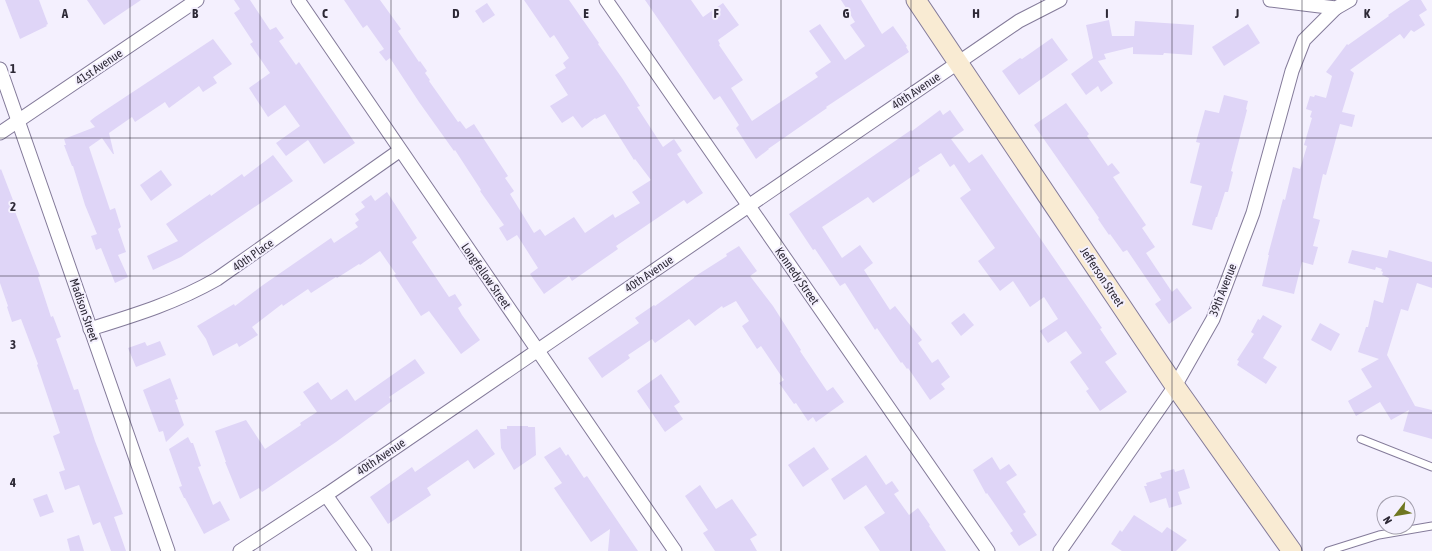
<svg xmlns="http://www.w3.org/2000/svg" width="1432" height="551" font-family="'Asap Condensed',sans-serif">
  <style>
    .building { fill: #dfd5f7 }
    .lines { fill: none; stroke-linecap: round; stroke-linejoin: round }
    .lane-casing { stroke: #847b9a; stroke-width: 9 }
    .street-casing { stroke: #847b9a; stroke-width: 15 }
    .secondary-casing { stroke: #847b9a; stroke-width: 21 }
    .lane { stroke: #fff; stroke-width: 7 }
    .street { stroke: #fff; stroke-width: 13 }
    .secondary { stroke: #f9ebd3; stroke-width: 19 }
    .grid { fill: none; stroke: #2d2936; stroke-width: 1; stroke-opacity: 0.55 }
    .labels { text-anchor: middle; stroke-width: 4; stroke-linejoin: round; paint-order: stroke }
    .street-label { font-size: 12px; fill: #2d2936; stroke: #f4f0fe }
    .grid-label { font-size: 13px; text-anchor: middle; font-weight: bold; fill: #2d2936; stroke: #f4f0fe; stroke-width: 4; stroke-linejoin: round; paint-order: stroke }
  </style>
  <rect width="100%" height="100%" fill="#f4f0fe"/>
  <!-- building -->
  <g class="building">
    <path d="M5,0h34l9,24 -2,1 1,1 -27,13z"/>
    <path d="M87,0h54l-37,25z"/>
    <path d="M234,0h16l20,30 6,-3 8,11 -5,3 17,24 3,-3 56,81 -31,21 -16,-24 -22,16 -10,-13 24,-17 -15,-21 -17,12 -19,-29 21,-15 -20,-29 3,-2 -19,-29 6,-4z"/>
    <path d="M344,0h36l21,29 -3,2 21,31 1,-1 7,10 -2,2 5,7 -1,1 29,41 2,-1 6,8 8,-5 34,52 -3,2 9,13 -4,3 24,39 6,-4 5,7 29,-19 11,16 28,-19 2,4 25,-15 -8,-11 19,-12 -16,-21 -1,1 -29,-46 -9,5 -1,-1 -13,10 -9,-12 -11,7 -12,-17 18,-11 -13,-20 11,-7 -3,-5 6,-5 -15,-23 -4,3 -26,-38h45l30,43 -1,1 24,34 18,28 -3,1 26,40 11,-8 8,12 -5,3 26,39 -16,11 -3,-4 -68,46 2,3 -46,32 -3,-5 -25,18 -14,-20 8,-6 -21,-33 -10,6 -8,-13 5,-3 -24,-34 1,-1 -26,-40 -1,1 -35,-49 -29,-44 -4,3 -7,-9 5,-3 -17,-24 -4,3z"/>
    <path d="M645,0h46l12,17 20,-14 16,22 -21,15 2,4 -1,1 24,35 -12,8 21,33 66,-44 -3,-4 16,-11 -22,-31 11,-7 25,36 20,-14 -15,-21 5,-3 -14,-22h20l21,34 11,-8 14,20 -1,1 3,5 -83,55 1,1 -59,41h1l-13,10 -20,-31 3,-3 -19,-29 -6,4z"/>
    <path d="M1410,0h11l6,10 -8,5 6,10 -11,7 -3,-2 -7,9 -4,-5 -50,36 4,3 -12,39 13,3 -3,12 -12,-3 -14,51 -3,-1 -10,44 7,2 -7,26 5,1 -5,18 -11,-3 -8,32 -32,-8 7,-31h-1l15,-56 2,1 8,-33 7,2 7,-23 -3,-1 8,-27 -2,-1 2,-6 -6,-2 4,-13 4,1 1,-2 11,3 6,-22 -6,-4 21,-28 1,1 41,-29 -1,-1z"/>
    <path d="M487,3l8,12 -12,8 -8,-12z"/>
    <path d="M1109,20l3,16h22l1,-15 59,4 -2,30 -28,-2 -1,2 -30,-1v-7l-29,7 2,5 -8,2 15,22 -12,9 -3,-6 -12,9 -15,-21 22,-16 -7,-33z"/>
    <path d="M1248,24l12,19 -36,23 -12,-19z"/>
    <path d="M1052,38l16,22 -49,35 -17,-24 18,-13 2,1z"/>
    <path d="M213,39l19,25 -19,13 4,6 -14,9 -4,-6 -30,22 -4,-6 -30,20 -3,-5 -23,16 5,21h-1l-11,-16 -13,9 21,63 5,-2 6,19 -3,2 8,23 -8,3 10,22 -13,6 -14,-35 -5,2 -5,-14 6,-2 -12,-29 -12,-39h-1l-8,-21h2l-2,-6 31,-12 -5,-6 5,-4z"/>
    <path d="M1224,95l24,6 -2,8 1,1 -16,61 2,1 -5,20h-3l-8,25h-1l-4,13 -20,-5 10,-39 -12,-3 10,-40 -4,-1 9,-32 14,3z"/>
    <path d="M1066,103l23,31 -2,2 21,30 4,-3 8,10 -7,4 33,48 -4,3 13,19 -9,6 26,39 5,-4 15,20 -23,16 -14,-20 6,-4 -34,-50 -4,2 -13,-18 -1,1 -11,-16 1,-1 -65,-93z"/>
    <path d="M940,110l3,5 7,-5 14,20 -13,9 18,24 13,-9 120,174 -2,1 17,25 -12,8 22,30 -27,19 -14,-20 3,-2 -19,-27 12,-9 -16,-22 -18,12 -8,-12 18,-12 -14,-22 -14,10 -17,-26 -13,10 -22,-30 17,-13 -35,-50 11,-8 -17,-26 -4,3 -9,-14 -23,15 2,3 -47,32 -5,-6 -46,30 20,31 18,-13 13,18 -9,7 26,40 5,-4 27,34 -4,3 14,20 6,-4 12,18 -9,7 4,5 -15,11 -22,-32 -1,1 -5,-7 -1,1 -24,-35 -2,2 -30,-47 -5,3 -25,-37 -2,1 -24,-36 122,-84 1,1z"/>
    <path d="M273,155l20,26 -112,76 -28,13 -6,-14 31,-15 -12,-17 44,-30 1,2 31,-22 2,3z"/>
    <path d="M1,169l15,39 -2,1 26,67 -2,1 13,40 2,-1 8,21 -5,2 18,51 4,-1 17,52 28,73 -9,3 12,34h-15l-11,-29 -7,3 -14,-40 -14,5 -6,-18 6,-2 -12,-34 7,-3 -23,-68 1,-1 -17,-45 -9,3 -5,-15 1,-1 -8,-23v-113z"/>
    <path d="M161,170l11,15 -21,16 -11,-16z"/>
    <path d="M387,192l30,46 -5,4 37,55 6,-3 7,11 -4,3 4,7 18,25 -19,14 -32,-43 -8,5 -27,-41 2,-1 -16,-23 -20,14 -1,-1 -22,14 -1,-1 -25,16 -3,-4 -25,17 -1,-2 -30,23 6,8 -19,12 -2,-4 -24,13 -7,-17 -9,-13 37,-22 1,2 28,-21 68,-47 3,5 24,-16 -3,-4 4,-3 -4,-6 10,-7 -4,-5 10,-7 4,6z"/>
    <path d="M739,246l18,25 -7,5 23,30 28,44 -1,1 27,40 6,-4 11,15 -28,20 -3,-5 -5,4 -12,-18 -2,1 -15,-21 5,-3 -23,-34 -4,3 -15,-23 7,-5 -13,-20 -13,7 -1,-2 -27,20 -6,-7 -34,24 -3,-4 -24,16 2,3 -28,20 -14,-20 51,-35 -4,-5 19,-13 1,1 39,-28v-1l33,-21 -1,-2z"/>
    <path d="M1352,250l35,8 2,-8 43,12v26l-15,-5 -9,28 -7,-2 -14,46 28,51 17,4v29l-29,-8 6,-21 -18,10 -11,-18 -24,14 -8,-15 24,-14 -11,-18 18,-10 -21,-7 8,-25h2l6,-27 9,3 6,-25 -7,-3 1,-3 -2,-1 1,-2 -6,-2 -1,3 -27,-7z"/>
    <path d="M964,313l10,12 -13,11 -10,-13z"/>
    <path d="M1263,315l19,11 -19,32 14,9 -11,17 -29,-19 2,-4 -2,-1 17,-26 -3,-2 7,-13 2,1z"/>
    <path d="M1320,323l20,11 -9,17 -20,-11z"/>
    <path d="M160,341l6,14 -30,12 -8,-19 17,-6 2,4z"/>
    <path d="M415,359l10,14 -36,24 3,4 -56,41 -74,50 -3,-4 -19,11 -15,-37h1l-11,-31 31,-11 19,29 36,-24 -1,-2 17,-11 -14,-20 15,-10 13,18 16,-11 8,12z"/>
    <path d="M661,374l19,28 -6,4 9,13 -18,13 -28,-41z"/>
    <path d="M170,378l8,21 -3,1 9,25 -18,17 -3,-11 -4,1 -16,-42z"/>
    <path d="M507,426h21v1h7l1,28 -22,15 -13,-22 -1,-19h7z"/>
    <path d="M477,429l18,25 -21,15 -6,-9 -41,28 4,7 -43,29 -18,-27 42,-30 3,5z"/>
    <path d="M188,437l3,6h2l8,23 -3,1 15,38 7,-4 10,19 -26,14 -19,-36h-1l-5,-11 3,-1 -13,-37z"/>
    <path d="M560,447l6,9 2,-2 16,24 3,-2 51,75h-30l2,-22 -19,13 -37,-54 8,-5 -18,-26z"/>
    <path d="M814,447l15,22 -26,18 -15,-22z"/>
    <path d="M866,455l20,30 6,-4 7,10 -5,3 15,21 9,-7 12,17 -1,1 17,25h-66l-16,-24 21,-14 -19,-28 -22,15 -13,-21z"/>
    <path d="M992,457l8,13 9,-6 8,11 -11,7 20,30 -3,2 14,21 -18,11 -9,-13 3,-2 -26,-38 -1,1 -13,-24z"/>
    <path d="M1174,469l1,3 9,-3 6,19 -12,4 4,12 -13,4 -3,-10 -16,5 -6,-17h3l-1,-3 16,-5 -2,-5z"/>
    <path d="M700,485l16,24 16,-10 25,36 -7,4 7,12h-42l-12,-18 5,-3 -23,-34z"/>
    <path d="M47,494l7,18 -14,5 -7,-18z"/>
    <path d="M1134,515l28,18 5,-6 20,13 -11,11h-54l-11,-7 9,-14 2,2z"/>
    <path d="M79,535l5,16h-14l-3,-12z"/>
  </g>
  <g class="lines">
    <!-- lane casing -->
    <g class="lane-casing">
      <g id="lane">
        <path d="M1361,439l71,28"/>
        <path d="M1328,551l51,-16 53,-9"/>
      </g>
    </g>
    <!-- street casing -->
    <g class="street-casing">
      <g id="street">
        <path d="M298,0l377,551"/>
        <path d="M606,0l382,551"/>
        <path d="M1270,0l66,8 14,-8"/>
        <path d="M0,69l168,482"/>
        <path d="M0,133l197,-133"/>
        <path d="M90,329c45,-14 85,-26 127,-50l182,-128"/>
        <path d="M326,495l39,56"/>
        <path d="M240,551l86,-56 693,-474 41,-21"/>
        <path d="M1060,551l115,-165 38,-67 40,-106 39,-142 12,-31 32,-32"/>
      </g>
    </g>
    <!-- secondary casing -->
    <g class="secondary-casing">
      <path id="secondary" d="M916,0l259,386 117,165"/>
    </g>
    <!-- lane -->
    <use href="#lane" class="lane"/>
    <!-- street -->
    <use href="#street" class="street"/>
    <!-- secondary -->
    <use href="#secondary" class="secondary"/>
  </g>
  <!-- grid -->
  <path class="grid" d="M130,0v551M260,0v551M391,0v551M521,0v551M651,0v551M781,0v551M911,0v551M1041,0v551M1172,0v551M1302,0v551M0,138h1432M0,276h1432M0,413h1432"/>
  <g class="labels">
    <!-- street labels -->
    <g class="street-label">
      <text transform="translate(99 67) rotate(-34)" y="4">41st Avenue</text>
      <text transform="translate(916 91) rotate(-34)" y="4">40th Avenue</text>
      <text transform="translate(253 255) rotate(-35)" y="4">40th Place</text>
      <text transform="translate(649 274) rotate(-34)" y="4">40th Avenue</text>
      <text transform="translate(486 276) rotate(55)" y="4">Longfellow Street</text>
      <text transform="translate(797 276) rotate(55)" y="4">Kennedy Street</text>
      <text transform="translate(1102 277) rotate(56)" y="4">Jefferson Street</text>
      <text transform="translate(1223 290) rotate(-69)" y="4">39th Avenue</text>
      <text transform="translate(84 310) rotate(71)" y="4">Madison Street</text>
      <text transform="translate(381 457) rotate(-34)" y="4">40th Avenue</text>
    </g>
  </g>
  <g class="grid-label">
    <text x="65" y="18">A</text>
    <text x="195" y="18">B</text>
    <text x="325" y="18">C</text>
    <text x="456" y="18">D</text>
    <text x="586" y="18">E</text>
    <text x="716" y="18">F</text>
    <text x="846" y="18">G</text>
    <text x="976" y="18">H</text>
    <text x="1107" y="18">I</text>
    <text x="1237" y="18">J</text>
    <text x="1367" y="18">K</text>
    <text x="13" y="73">1</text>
    <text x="13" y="211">2</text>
    <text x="13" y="349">3</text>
    <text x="13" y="487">4</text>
  </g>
  <!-- north arrow -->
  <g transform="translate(1396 515) rotate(239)"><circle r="19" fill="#f4f0fe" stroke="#a4a0ae"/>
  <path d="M0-3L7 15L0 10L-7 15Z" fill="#6f7721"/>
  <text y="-6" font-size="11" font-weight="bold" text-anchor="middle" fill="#2d2936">N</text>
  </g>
</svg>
